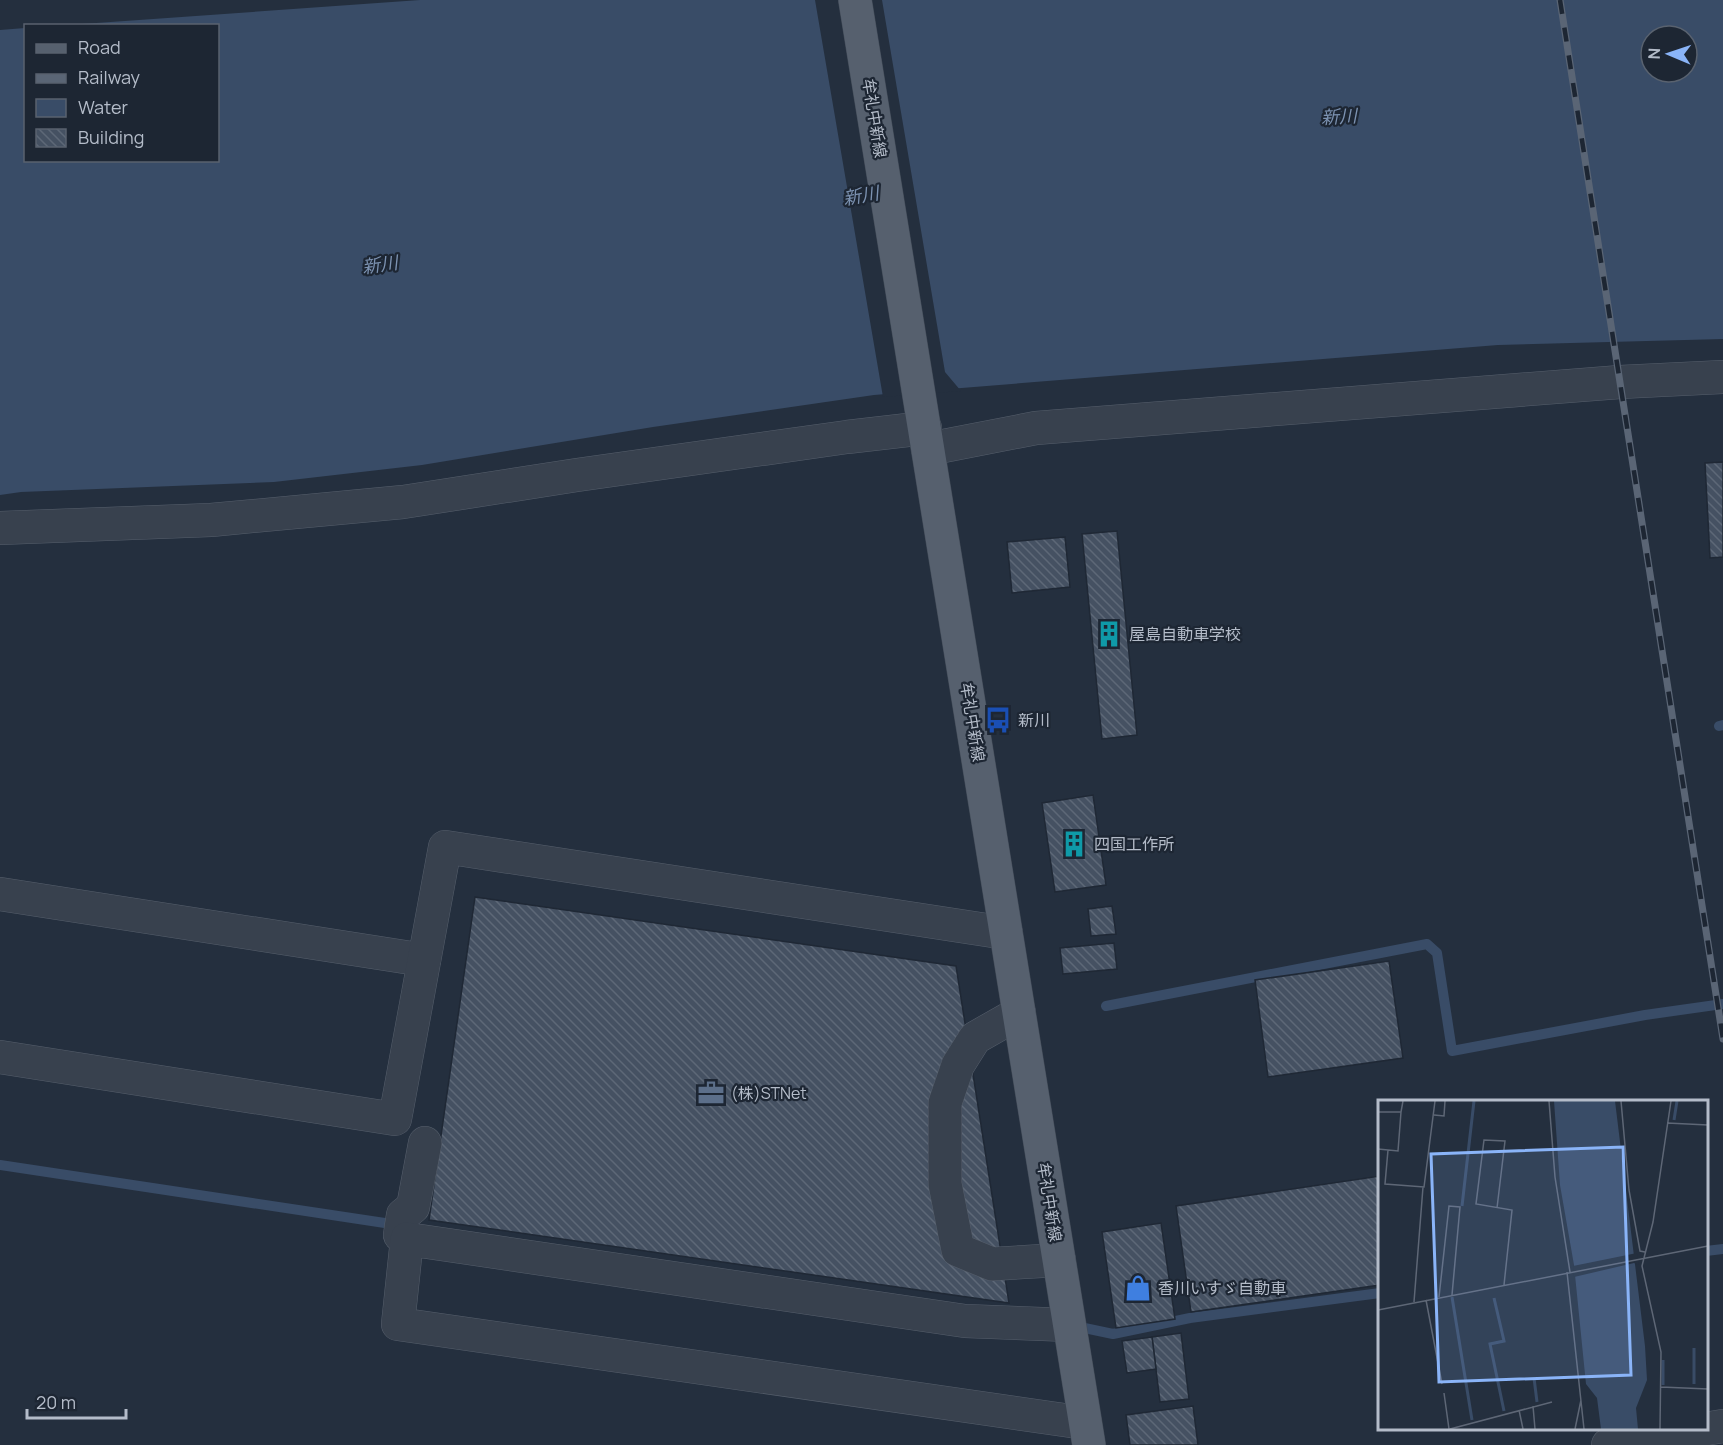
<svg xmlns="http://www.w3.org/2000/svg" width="1723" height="1445" font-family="Manrope,'Noto Sans JP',sans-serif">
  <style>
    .water { fill: #394c67; fill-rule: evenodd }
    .pier { fill: #242f3e }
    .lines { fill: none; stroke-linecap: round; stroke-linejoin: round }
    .stream { stroke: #394c67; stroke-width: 10 }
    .building { fill: url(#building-back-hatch); stroke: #1f2835; stroke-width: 1.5 }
    .minor-casing { stroke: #565f6c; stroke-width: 34 }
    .major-casing { stroke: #414a57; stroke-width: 34 }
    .minor { stroke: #38414e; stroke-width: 33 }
    .major { stroke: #56606e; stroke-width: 33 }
    .rail-casing { stroke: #5a6575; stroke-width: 7 }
    .rail { stroke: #1d2633; stroke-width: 4.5; stroke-dasharray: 14; stroke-linecap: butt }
    .labels { text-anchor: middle; stroke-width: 4.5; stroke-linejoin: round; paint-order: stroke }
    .street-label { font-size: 16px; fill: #b4bcc9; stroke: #1d2633 }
    .poi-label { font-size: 16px; fill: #b4bcc9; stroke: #1d2633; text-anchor: start }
    .water-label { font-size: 18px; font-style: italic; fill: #7c92b1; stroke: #1d2633 }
    .inset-river { fill: none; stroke: #394c67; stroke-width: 3 }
    .inset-road { fill: none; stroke: #5e6776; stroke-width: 1.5 }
    .view { fill: #8ab4f8; fill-opacity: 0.15; stroke: #8ab4f8; stroke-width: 3 }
    .inset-edge { fill: none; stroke: #b4bcc9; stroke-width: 3 }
  </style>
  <defs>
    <pattern id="building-back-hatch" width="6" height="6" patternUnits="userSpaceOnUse" patternTransform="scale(1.5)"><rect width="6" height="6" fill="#455162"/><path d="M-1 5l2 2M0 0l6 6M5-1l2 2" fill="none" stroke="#5d6877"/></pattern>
  </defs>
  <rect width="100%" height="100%" fill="#242f3e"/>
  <!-- water -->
  <path class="water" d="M420,0h1303v339l-225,6 -624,50 -221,32 -231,38 -148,17 -253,10 -21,3v-465l25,-2 1,132h192v-134l-150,-1zM1651,36h36v36h-36z"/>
  <!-- pier -->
  <path class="pier" d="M815,0h67l63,372 16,19 -78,6z"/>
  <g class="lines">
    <!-- stream -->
    <g class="stream">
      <path d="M1719,726l4,-1"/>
      <path d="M1106,1006l321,-62 10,9 15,98 193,-36 78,-11"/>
      <path d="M0,1165l398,60"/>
      <path d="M1706,1251l17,-2"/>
      <path d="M1075,1326l38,8 77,-16 190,-25"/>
    </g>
  </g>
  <!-- building -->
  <g class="building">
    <path d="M1723,462v95l-13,1 -5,-95z"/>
    <path d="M1117,531l20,204 -35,4 -20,-205z"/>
    <path d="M1065,537l5,50 -58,6 -5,-51z"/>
    <path d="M1093,795l13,90 -51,7 -13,-89z"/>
    <path d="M475,897l481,69 53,337 -580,-83z"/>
    <path d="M1112,906l4,28 -25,2 -3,-27z"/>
    <path d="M1114,943l3,26 -54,5 -3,-26z"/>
    <path d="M1389,961l14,97 -135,19 -13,-97z"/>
    <path d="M1380,1176v109l-189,27 -15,-106z"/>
    <path d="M1161,1223l14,96 -59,9 -14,-96z"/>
    <path d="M1181,1333l8,66 -29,3 -8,-65z"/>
    <path d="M1152,1337l4,32 -29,4 -5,-32z"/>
    <path d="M1193,1406l5,39h-68l-4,-30z"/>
  </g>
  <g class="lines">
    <!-- minor casing -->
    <g class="minor-casing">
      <g id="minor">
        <path d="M928,449l108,-21 584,-46 103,-5"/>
        <path d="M0,528l211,-8 192,-18 174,-27 270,-38 78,-9"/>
        <path d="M0,894l424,66"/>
        <path d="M1019,1013l-44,25 -17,27 -13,38v81l13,66 34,14 67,-4"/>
        <path d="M0,1057l395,62 50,-272 561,86"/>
        <path d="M407,1239l-7,-4 3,-20 10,-8 12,-64"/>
        <path d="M1069,1325l-104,-4 -558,-82 -9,85 687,99"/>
        <path d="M1608,1445l115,-19"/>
      </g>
    </g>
    <!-- major casing -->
    <g class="major-casing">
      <path id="major" d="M855,0l234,1445"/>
    </g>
    <!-- minor -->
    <use href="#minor" class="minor"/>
    <!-- major -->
    <use href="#major" class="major"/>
    <!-- rail casing -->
    <g class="rail-casing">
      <path id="rail" d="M1560,0l163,1039"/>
    </g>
    <!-- rail -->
    <use href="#rail" class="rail"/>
  </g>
  <!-- icons -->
  <defs>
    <g id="building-bare" transform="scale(2.07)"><path d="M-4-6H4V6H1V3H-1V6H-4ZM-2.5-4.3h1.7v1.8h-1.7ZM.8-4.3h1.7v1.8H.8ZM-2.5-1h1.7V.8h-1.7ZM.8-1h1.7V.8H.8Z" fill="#0f9aa8" stroke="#1d2633" stroke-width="2.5" paint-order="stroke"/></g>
    <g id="bus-bare" transform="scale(2.07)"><path d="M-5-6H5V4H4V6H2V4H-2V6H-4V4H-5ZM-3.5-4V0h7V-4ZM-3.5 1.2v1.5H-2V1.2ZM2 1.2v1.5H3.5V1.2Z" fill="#1a4fb4" stroke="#1d2633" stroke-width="2.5" paint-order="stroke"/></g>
    <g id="office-bare" transform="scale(2.07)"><path d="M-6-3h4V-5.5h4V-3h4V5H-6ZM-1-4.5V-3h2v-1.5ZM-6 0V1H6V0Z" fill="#5c6f8a" stroke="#1d2633" stroke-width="2.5" paint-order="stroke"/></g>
    <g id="shop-bare" transform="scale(2.07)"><path d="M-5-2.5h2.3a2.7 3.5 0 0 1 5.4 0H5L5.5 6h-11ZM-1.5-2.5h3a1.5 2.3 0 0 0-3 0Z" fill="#3f7fe0" stroke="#1d2633" stroke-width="2.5" paint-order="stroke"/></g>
  </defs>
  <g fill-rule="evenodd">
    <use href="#building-bare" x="1109" y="634"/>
    <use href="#bus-bare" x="998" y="720"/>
    <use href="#building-bare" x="1074" y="844"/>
    <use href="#office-bare" x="711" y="1093"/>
    <use href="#shop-bare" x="1138" y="1288"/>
  </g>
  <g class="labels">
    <!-- street labels -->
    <g class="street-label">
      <text transform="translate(875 118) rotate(81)" y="6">牟礼中新線</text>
      <text transform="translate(973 722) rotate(81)" y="6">牟礼中新線</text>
      <text transform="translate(1050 1202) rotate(81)" y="6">牟礼中新線</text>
    </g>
    <!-- poi labels -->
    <g class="poi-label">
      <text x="1129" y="640">屋島自動車学校</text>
      <text x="1018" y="726">新川</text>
      <text x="1094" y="850">四国工作所</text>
      <text x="731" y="1099">(株)STNet</text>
      <text x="1158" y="1294">香川いすゞ自動車</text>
    </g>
    <!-- water labels -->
    <g class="water-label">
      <text transform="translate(1339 117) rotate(-3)" y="6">新川</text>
      <text transform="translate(861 196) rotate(-10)" y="6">新川</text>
      <text transform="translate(380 265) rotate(-8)" y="6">新川</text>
    </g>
  </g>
  <!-- overview -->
  <g transform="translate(1378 1100)">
    <rect width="330" height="330" fill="#242f3e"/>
    <path d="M176,1h61l30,245 2,34 -11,28 2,21h-37l-4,-31 -11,-14 -12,-119 -14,-80z" fill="#394c67"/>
    <path d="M259,153l2,12 -5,-2 -60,14 -1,-11z" fill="#242f3e"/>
    <path class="inset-river" d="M296,20l3,-19M84,106l12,-105M74,197l20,123M116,198l10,43 -14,3 14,67M285,260v25M156,278l3,24M316,284v-36"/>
    <path class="inset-road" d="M171,1l6,76 15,95M243,1l8,89 11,61 5,1M0,12h23l2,-11M56,15l10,1 1,-15M289,23l41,2M0,49l20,2 3,-39M10,50l-3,34 39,3 11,-86M119,108l8,-67 -21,-1 -8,64 36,6 -8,75M189,172l17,157M61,197l10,-91 11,1 -8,88M48,200l16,84M36,202l9,-115M0,210l330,-64M283,287l47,2M66,293l5,36M155,306l2,23M141,310l4,19M72,329l102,-27M197,329l6,-29M282,329l1,-77 -19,-86 11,-44 18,-121"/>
    <path class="view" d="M245,47l8,228 -192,7 -8,-228z"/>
    <rect width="330" height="330" class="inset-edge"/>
  </g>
  <!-- legend -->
  <rect x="24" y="24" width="195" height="138" fill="#1d2633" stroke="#59626f" stroke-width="1.5"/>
  <rect x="36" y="44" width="30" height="9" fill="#56606e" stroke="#59626f" stroke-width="1.5"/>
  <text x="78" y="54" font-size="18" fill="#b4bcc9">Road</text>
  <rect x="36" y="74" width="30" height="9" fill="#5a6575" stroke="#59626f" stroke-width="1.5"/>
  <text x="78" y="84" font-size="18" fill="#b4bcc9">Railway</text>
  <rect x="36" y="99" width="30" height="18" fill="#394c67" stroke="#59626f" stroke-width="1.5"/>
  <text x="78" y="114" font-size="18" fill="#b4bcc9">Water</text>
  <rect x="36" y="129" width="30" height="18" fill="url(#building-back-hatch)" stroke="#59626f" stroke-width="1.5"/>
  <text x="78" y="144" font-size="18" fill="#b4bcc9">Building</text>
  <!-- north arrow -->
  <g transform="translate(1669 54) rotate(272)"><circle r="28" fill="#1d2633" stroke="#59626f" stroke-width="1.5"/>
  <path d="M0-4.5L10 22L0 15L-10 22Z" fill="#8ab4f8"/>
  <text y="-9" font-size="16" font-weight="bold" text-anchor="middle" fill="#b4bcc9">N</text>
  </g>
  <!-- scale -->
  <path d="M27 1409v9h99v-9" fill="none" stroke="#b4bcc9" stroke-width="3"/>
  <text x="36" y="1409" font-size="18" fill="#b4bcc9" stroke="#1d2633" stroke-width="4.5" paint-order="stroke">20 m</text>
</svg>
